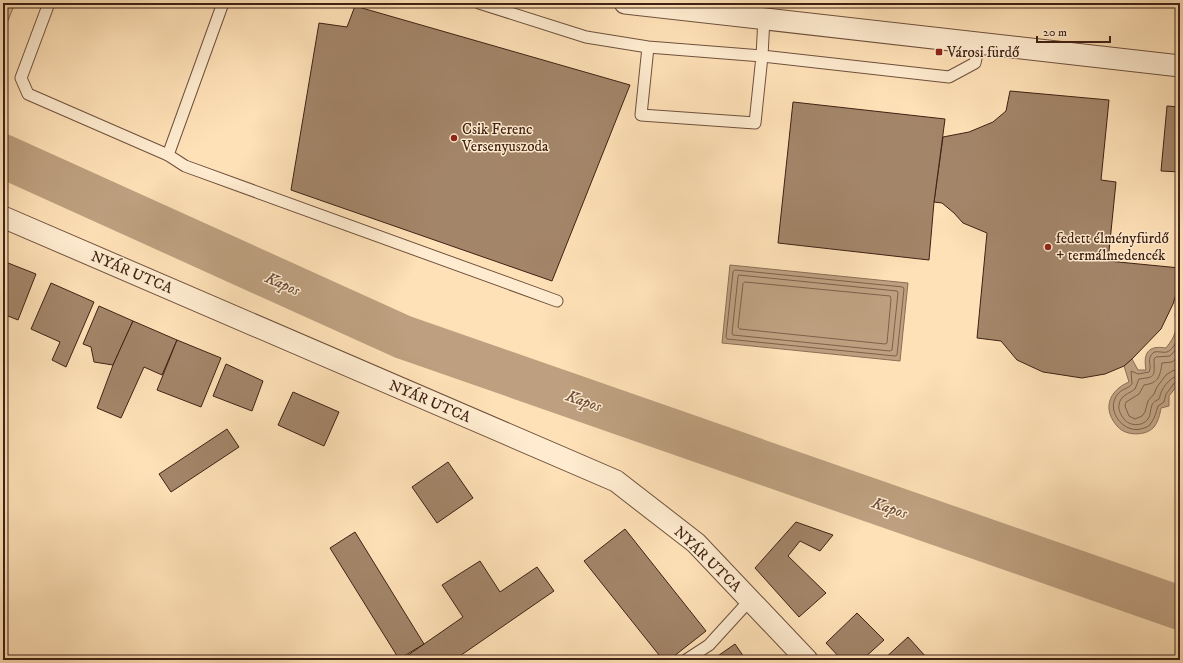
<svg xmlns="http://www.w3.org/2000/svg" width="1183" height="663" font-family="'IM FELL DW Pica',serif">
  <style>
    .green { fill: #dec09b; stroke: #8e7058 }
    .water { fill: #bea080; stroke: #8b6d55 }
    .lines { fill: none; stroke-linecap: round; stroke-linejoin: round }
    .shore { stroke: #7e604a; stroke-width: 1 }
    .river { stroke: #bea080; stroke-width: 44 }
    .building { fill: #a38569; stroke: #3f2114 }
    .service-casing { stroke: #6f513d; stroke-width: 13 }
    .minor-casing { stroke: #6f513d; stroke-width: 23 }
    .service { stroke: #ffecd0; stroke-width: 11 }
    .minor { stroke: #ffecd0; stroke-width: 21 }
    .poi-dot { fill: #8f2418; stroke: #ffecd0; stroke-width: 1.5 }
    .labels { text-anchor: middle; stroke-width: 3; stroke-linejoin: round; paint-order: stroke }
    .poi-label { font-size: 15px; fill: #3f2114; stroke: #ffecd0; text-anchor: start }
    .street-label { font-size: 15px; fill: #3f2114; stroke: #ffecd0 }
    .water-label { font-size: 16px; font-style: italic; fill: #6b4d3a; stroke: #ffecd0 }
  </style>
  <rect width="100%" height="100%" fill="#ffe1b7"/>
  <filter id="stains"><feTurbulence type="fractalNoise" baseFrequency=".005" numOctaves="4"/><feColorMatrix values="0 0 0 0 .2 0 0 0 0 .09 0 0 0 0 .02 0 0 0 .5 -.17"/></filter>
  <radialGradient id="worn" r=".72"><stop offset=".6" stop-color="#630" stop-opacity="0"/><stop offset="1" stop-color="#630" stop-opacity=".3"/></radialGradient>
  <!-- green -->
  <path class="green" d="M3,3h12l-12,30z"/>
  <!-- water -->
  <g class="water">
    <path d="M730,265l178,18 -8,78 -178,-18z"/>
    <path d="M1180,306v76l-11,14v10l-8,2c-1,6 -3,15 -8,20 -8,8 -27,8 -35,-1 -16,-17 -10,-36 11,-45l-5,-16 8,-7 6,11h8c-3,-17 2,-25 20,-22 10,-13 11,-17 9,-34z"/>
  </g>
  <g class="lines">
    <!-- shore -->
    <g class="shore">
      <path d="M735,270l168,17 1,2 -7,66 -2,1 -168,-17 -1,-2 7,-65z"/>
      <path d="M739,275l158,16 1,2 -6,57 -2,1 -157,-16 -1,-2 6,-56z"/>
      <path d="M745,282l145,14 1,3 -4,44 -2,1 -145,-15 -2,-2 5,-43z"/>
      <path d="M1180,329c-1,7 -5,20 -13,23 -3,1 -9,-1 -13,0 -9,8 -1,12 -5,20l-11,2 -7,-3 1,13c-4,5 -11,5 -15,11 -12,16 8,41 27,33 3,-1 6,-2 7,-5 4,-5 5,-11 7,-17l6,-4 2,-8 10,-13 4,-1"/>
      <path d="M1180,345l-10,11 -14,1 -2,2c0,17 3,18 -15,20l-4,10c-6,5 -15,6 -16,16 -1,5 2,10 5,14 5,7 18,8 24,0 3,-4 2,-9 4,-14 2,-4 4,-4 7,-6 1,-1 1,-5 2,-6 2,-7 11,-17 19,-18"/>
      <path d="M1180,355l-8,7 -10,1c-2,13 -3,20 -18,22l-5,9 -13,8 -1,4 4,10 6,3 7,-3 3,-4 3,-11 6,-7 3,-7 9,-12 6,-4 8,-2"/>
    </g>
    <!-- river -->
    <path class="river" d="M3,156l400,181 777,271"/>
  </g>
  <!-- building -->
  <g class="building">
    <path d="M355,6l275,79 -78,196 -261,-91 28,-167 28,4z"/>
    <path d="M1010,91l99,9 -8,80 15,2 -8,79 72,7 -1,17 -6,19 -12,25 -29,30 -8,7 -19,8 -23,4 -39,-6 -26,-12 -16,-19 -24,-3 10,-105 -24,-10 -9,-10 -12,-10 -8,-1 9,-65 26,-5 24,-10 13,-11z"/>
    <path d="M793,102l152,17 -11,83 -5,58 -151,-17z"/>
    <path d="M1167,106l13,1v65l-19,-1z"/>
    <path d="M3,261l33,13 -18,46 -15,-6z"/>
    <path d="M51,283l43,19 -28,65 -14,-7 8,-18 -29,-13z"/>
    <path d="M99,306l34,15 -20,44 -19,-3 -3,-15 -8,-3z"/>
    <path d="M133,321l44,19 -15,35 -18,-8 -23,51 -24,-10 16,-43z"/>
    <path d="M177,340l44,18 -20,49 -44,-17z"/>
    <path d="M226,364l37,17 -11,30 -39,-15z"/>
    <path d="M293,392l46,20 -15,34 -46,-21z"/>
    <path d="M227,429l12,18 -68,45 -12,-18z"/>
    <path d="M448,462l25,36 -36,25 -25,-36z"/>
    <path d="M796,522l37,13 -13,16 -20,-10 -12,15 38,37 -27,24 -44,-49z"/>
    <path d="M625,529l81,102 -37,29h-6l-79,-99z"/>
    <path d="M355,532l69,112 -25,15 -69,-111z"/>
    <path d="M480,561l20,31 37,-25 17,24 -100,69h-53l62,-43 -21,-32z"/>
    <path d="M857,613l27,27 -22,20h-20l-16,-17z"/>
    <path d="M908,637l19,21 -2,2h-42z"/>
    <path d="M735,644l11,16h-34z"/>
  </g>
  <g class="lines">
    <!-- service casing -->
    <g class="service-casing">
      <g id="service">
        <path d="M49,3l-28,75 7,16 140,61 17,11 372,135"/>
        <path d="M479,3l107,34 62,10 114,9 -7,67 -114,-8 7,-68"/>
        <path d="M764,18l-2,38 187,21 26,-14 4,-19"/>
        <path d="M168,155l55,-152"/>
        <path d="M686,660l23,-15 41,-45"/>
      </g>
    </g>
    <!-- minor casing -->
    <g class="minor-casing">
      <g id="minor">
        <path d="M625,3l555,63"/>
        <path d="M3,217l613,264 80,62 111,117"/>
      </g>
    </g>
    <!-- service -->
    <use href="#service" class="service"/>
    <!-- minor -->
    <use href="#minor" class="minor"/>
  </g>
  <!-- markers -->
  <g class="poi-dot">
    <rect x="935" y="48" width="8" height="8" rx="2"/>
    <circle cx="454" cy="138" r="4"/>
    <circle cx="1048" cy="247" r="4"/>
  </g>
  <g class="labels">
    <!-- poi labels -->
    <g class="poi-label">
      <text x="947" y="57">Városi fürdő</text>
      <text x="462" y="134">Csik Ferenc<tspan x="462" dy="17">Versenyuszoda</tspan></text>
      <text x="1056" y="243">fedett élményfürdő<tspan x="1056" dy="17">+ termálmedencék</tspan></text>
    </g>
    <!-- street labels -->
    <g class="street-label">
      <text transform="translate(132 272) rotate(23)" y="5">NYÁR UTCA</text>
      <text transform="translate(430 401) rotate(23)" y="5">NYÁR UTCA</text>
      <text transform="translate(708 559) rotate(44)" y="5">NYÁR UTCA</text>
    </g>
    <!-- water labels -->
    <g class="water-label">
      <text transform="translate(283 283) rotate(24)" y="6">Kapos</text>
      <text transform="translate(584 400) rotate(19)" y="6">Kapos</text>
      <text transform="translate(890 507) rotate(19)" y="6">Kapos</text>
    </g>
  </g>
  <!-- margin -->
  <rect width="1183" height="663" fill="none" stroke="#ffe1b7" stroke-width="16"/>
  <rect x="4" y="4" width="1175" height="655" fill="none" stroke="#3f2114" stroke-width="2"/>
  <rect x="8" y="8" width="1167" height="647" fill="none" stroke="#3f2114"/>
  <!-- scale -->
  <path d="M1037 36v6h73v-6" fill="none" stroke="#3f2114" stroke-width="2"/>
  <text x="1043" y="36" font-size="12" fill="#3f2114" stroke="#ffecd0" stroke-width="3" paint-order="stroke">20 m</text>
  <rect width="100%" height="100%" filter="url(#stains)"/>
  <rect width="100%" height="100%" fill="url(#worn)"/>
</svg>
